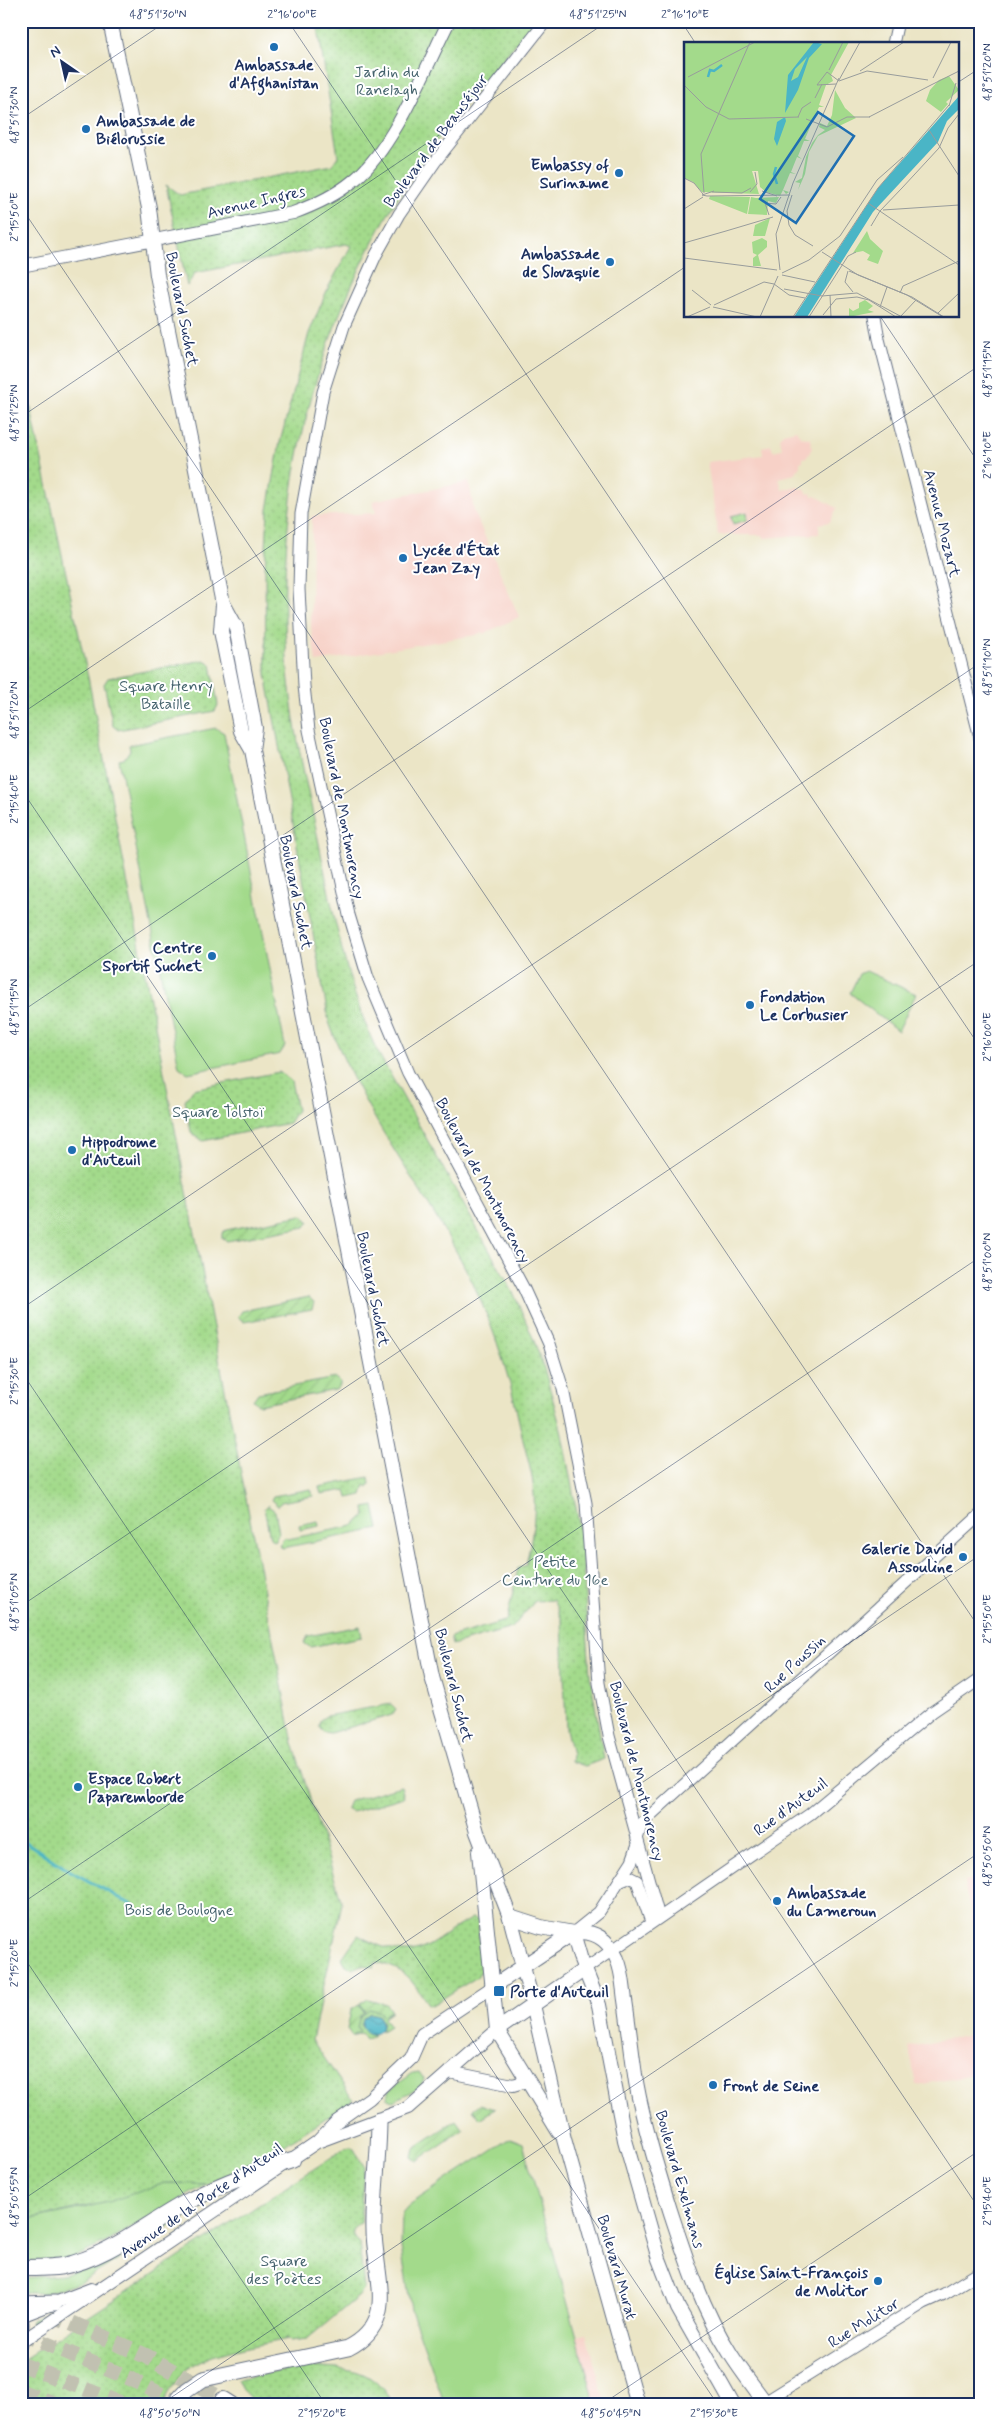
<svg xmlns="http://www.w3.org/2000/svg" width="1001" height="2426" font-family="Mynerve,sans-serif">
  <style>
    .built { fill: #f7d1c7 }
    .grass { fill: #a3da8b; stroke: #5f8474 }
    .park { fill: url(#park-dots); stroke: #5f8474 }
    .garden { fill: url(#garden-furrows); stroke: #5f8474 }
    .water { fill: url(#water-waves); stroke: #327292 }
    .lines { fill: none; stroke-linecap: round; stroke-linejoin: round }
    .stream { stroke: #4ab5c6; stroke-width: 3 }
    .trunk-tunnel { stroke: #c1c1b1; stroke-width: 15; stroke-dasharray: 15 8; stroke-linecap: butt }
    .motorway-tunnel { stroke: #c1c1b1; stroke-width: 16; stroke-dasharray: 16 8; stroke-linecap: butt }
    .tertiary-casing { stroke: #646f82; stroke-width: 13 }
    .secondary-casing { stroke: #646f82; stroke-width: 14 }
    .primary-casing { stroke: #646f82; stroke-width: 16 }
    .trunk-casing { stroke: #646f82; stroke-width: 17 }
    .motorway-casing { stroke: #646f82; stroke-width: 18 }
    .tertiary { stroke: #fff; stroke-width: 11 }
    .secondary { stroke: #fff; stroke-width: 12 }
    .primary { stroke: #fff; stroke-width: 14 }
    .trunk { stroke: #fff; stroke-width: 15 }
    .motorway { stroke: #fff; stroke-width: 16 }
    .ticks { fill: none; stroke: #1b2f5e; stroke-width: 1; stroke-opacity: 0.45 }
    .poi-dot { fill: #1f6fb2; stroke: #fff; stroke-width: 2 }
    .labels { text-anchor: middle; stroke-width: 4; stroke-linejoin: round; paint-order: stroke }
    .poi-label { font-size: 16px; font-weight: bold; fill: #1b2f5e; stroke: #fff; text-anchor: start }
    .park-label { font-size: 16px; fill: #44626c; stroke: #fff }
    .street-label { font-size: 16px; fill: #1b2f5e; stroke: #fff }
    .inset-river { fill: none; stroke: #4ab5c6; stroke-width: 2.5 }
    .inset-road { fill: none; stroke: #989c9c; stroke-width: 1 }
    .view { fill: #1f6fb2; fill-opacity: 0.15; stroke: #1f6fb2; stroke-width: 2.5 }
    .inset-edge { fill: none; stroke: #1b2f5e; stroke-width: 2.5 }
    .neatline { fill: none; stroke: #1b2f5e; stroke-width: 2 }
    .ticks-label { font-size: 12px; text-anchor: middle; fill: #1b2f5e }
  </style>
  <defs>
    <pattern id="park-dots" width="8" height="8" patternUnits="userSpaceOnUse" patternTransform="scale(1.25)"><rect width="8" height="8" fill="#a3da8b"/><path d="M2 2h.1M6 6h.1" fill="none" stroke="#8cbb7a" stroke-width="1.8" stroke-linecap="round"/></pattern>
    <pattern id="garden-furrows" width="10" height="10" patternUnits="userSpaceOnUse" patternTransform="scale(1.25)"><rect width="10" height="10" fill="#a3da8b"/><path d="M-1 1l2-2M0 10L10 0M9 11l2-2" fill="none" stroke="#8cbb7a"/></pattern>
    <pattern id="water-waves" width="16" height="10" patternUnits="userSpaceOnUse" patternTransform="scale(1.25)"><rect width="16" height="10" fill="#4ab5c6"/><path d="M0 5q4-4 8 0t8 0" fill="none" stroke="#3d94a4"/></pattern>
  </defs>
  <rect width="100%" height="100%" fill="#fff"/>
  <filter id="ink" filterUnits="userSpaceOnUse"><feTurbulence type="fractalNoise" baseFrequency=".02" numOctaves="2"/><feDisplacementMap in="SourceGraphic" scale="10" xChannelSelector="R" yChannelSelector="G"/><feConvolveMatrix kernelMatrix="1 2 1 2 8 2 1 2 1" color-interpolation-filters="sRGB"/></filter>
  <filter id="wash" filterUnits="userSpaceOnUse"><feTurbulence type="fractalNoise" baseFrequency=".0096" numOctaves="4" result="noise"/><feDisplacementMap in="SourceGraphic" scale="20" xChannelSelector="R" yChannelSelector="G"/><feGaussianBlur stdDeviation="1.12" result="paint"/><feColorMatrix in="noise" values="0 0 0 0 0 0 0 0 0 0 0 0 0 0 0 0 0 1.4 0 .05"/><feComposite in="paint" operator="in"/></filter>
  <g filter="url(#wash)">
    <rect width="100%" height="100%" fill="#ebe5c6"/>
    <!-- built -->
    <g class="built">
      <path d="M796,430l5,7 9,1 2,10 -5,9 -4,1v3l-3,1v4l-5,8 -16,4 3,12 15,-4 3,3 4,-1 4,6 3,-1 1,3h4l21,12 -7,14 -11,2v10l-55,4 -1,-3h-45l-11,-73 56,-7 -1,-8 9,-2 2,6 9,-2 -2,-11 3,-5z"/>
      <path d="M469,482l5,29 45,106 -36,17 -1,-2 -6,3 -160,27 -5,-35 1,-111 64,-3 -4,-12z"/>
      <path d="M980,1879v75l-16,-72z"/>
      <path d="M980,2033v41l-64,11 -7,-38z"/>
      <path d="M586,2334l20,71h-10l-11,-37 -8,-32z"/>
    </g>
    <!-- grass -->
    <g class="grass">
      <path d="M216,728l8,5 61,313 -5,8 -92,19 -9,-6 -60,-307 5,-1 6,-9 -1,-5z"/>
      <path d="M866,971l50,23 -18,37 -48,-38 9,-19z"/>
      <path d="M374,1506l5,23 -97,19 -3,-3 6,-8 3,2 65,-13 13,-11 -1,-7z"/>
      <path d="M360,2004l5,8 4,-3 12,3 2,4 9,-4 -8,6 5,8 -8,5 2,-9 -5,-7 -8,-2 -7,5 -2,8 5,7 8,2 -8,5 -5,-7 -9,3 8,-5 -3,-4 3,-11 4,-3z"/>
      <path d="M419,2072l5,7 -3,7 -27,15 -6,-2v-8l25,-18z"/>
      <path d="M510,2138l13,5 73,262h-151l-34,-95 -10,-63 1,-34 7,-8 24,-16z"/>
      <path d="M165,2183l42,1 -98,57 -36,17 -52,5v-42l64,-13z"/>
      <path d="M213,2196l2,2 -135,85 -34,10h-25v-15l41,-3 32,-10z"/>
      <path d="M67,2305l-37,23 1,-9z"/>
    </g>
    <!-- park -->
    <g class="park">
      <path d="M317,21h217c-47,59 -100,116 -139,181 -84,144 -120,291 -108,458 4,53 15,106 27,159 16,77 29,158 62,230l138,245 19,44 12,33 16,58 20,105 9,141 14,84 -19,7 -14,-5 1,-6 -6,-26 -4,-109 -9,-20 -18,1 -23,27 -60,17 -2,-8 55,-16 2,-2 11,-51 8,-3c5,-24 10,-46 8,-71 -1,-21 -9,-43 -13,-63 -12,-59 -31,-117 -60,-171 -43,-79 -102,-152 -132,-238l-63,-348 -1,-106 3,-58 12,-68 29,-109 19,-45 23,-42 -5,-2 -151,29 -8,13 -21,-101 14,10 152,-30 6,-9z"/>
      <path d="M21,362l68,320 204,1061 49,160 -30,137 41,60 -85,56 -61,28 -42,-1 -57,19 -87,19z"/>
      <path d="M747,512l1,8 -15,4 -2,-8z"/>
      <path d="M204,660l7,4 7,41 -3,6 -97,19 -5,-4 -9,-42 4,-6z"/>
      <path d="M279,1072l12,9 6,29 -8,13 -86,18 -12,-9 -6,-32 8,-11z"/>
      <path d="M369,1477l1,7 -2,3 -3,-2 -3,10 -14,3 -2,-8 -25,4 -2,-7z"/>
      <path d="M311,1489l2,7 -32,6 -3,4 -7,-6 2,-4z"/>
      <path d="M267,1505l8,6 4,22 -5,8 -4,-3 -6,-30z"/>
      <path d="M318,1521l1,5 -19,4 -1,-5z"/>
      <path d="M360,1626l2,11 -52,10 -6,-4 4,-7z"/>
      <path d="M391,1704l5,5 -4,6 -62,18 -7,-1 -4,-6 1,-6 6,-4z"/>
      <path d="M401,1786l3,11 -52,15 -6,-4 3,-7z"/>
      <path d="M472,1918l6,2 3,50 -4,7 -45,28 -4,-1c-17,-24 -22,-35 -52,-42l-2,5 -13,-2 -8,4 -7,-4 -4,-7 16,-23c62,34 64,11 114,-17z"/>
      <path d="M350,2147l4,2 10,17 -4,57c-9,6 -10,14 -1,20l5,45 -5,8 -52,43 -17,2 -2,-2c-26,6 -82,13 -101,30 -11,10 -18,23 -24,36h-142v-44l323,-212z"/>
      <path d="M323,2367c34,2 52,5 70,38h-119l-8,-9 -8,9 -16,-15 -5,-10 51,-10z"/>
    </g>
    <!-- garden -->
    <g class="garden">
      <path d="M302,1215l7,6 -4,6 -78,14 -5,-3v-5l4,-3z"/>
      <path d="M309,1297l5,5 -2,7 -68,13 -6,-5 4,-6z"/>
      <path d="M335,1378l5,4v4l-4,4 -77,15 -6,-5 5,-7z"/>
      <path d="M368,1999l18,5 5,7 -8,5 -3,-4 -10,-3 -5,3 -5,-8z"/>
      <path d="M359,2005l5,8 -4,3 -3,11 3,4 -8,5 -5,-7 4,-19z"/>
      <path d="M480,2104l15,5 -16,10 -6,-10z"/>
      <path d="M456,2120l7,10 -46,31 -5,-4 2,-9z"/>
    </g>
    <!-- water -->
    <circle class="water" cx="372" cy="2024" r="10"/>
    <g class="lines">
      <!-- stream -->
      <path class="stream" d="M21,1839l44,29 69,38"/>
    </g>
  </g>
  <g filter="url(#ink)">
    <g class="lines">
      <!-- trunk-tunnel -->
      <g class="trunk-tunnel">
        <path d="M21,2333l110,46 51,26"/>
        <path d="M21,2364l104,41"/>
      </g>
      <!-- motorway-tunnel -->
      <g class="motorway-tunnel">
        <path d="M28,2304l118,52 77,44"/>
        <path d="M21,2392l37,13"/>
      </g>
      <!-- tertiary casing -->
      <g class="tertiary-casing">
        <g id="tertiary">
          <path d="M546,21l-111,141 -36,52 -23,41 -32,71 -21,66 -22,122 -2,75 5,97 5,44 40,185 19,63 40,95 115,214 26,57 14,45 23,114 13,180 10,53 50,181"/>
          <path d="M893,44l5,-23"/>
          <path d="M875,316l4,23 101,399"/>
          <path d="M637,1839l5,-16 338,-308"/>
          <path d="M619,1881l10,-4 8,4 14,41"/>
          <path d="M573,1933l26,-21 33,-51 6,-17"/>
          <path d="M585,1969l225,-155 122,-102 48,-33"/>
          <path d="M754,2405l5,-3h6l159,-99 20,-9 36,-22"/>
        </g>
      </g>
      <!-- secondary casing -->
      <g class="secondary-casing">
        <g id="secondary">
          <path d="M21,266l272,-53c22,-8 42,-17 60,-32 41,-33 72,-112 96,-160"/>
          <path d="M449,2072l64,13 14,-4"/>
          <path d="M320,2141l88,-33 89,-78"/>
          <path d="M21,2316l70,-27"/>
          <path d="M21,2342l296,-200 19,-20 34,-24 41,-39 11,-25 69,-46"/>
        </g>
      </g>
      <!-- primary casing -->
      <g class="primary-casing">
        <g id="primary">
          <path d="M110,21l39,187 8,67 66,329 -2,27 20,100 11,19 180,927 45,155 33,85 23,88 31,134 74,266"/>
          <path d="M224,605l12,22 19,101 -3,22"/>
          <path d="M479,1852l18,178 62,102"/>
          <path d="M510,1917l31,10 32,6"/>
          <path d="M573,1933l7,24 19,48 26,135 34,119 19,49 55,97"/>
          <path d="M491,1988l82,-55c21,-4 36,7 44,26 6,13 6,28 8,41 4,27 7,55 11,82 8,44 21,86 34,128 16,49 32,99 60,143 11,18 25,35 37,52"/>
          <path d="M497,2030l88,-61"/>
        </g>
      </g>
      <!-- trunk casing -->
      <g class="trunk-casing">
        <g id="trunk">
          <path d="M21,2304l34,-1"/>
          <path d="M21,2323v3"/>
          <path d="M173,2405l14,-15 16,-11 145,-31c14,-7 25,-17 30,-33 7,-22 -4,-59 -4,-84 -1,-37 5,-74 5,-111"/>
        </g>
      </g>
      <!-- motorway casing -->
      <g class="motorway-casing">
        <g id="motorway">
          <path d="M21,2268c14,0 29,0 42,-2 47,-9 88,-46 130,-67 32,-17 65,-28 99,-39"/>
          <path d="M223,2400l8,5"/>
        </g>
      </g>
      <!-- tertiary -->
      <use href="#tertiary" class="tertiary"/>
      <!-- secondary -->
      <use href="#secondary" class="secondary"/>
      <!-- primary -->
      <use href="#primary" class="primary"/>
      <!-- trunk -->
      <use href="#trunk" class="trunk"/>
      <!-- motorway -->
      <use href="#motorway" class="motorway"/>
    </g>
  </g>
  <!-- ticks -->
  <path class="ticks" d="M288,21l692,1026M681,21l15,23M957,83l23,-15M21,119l146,-98M21,207l959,1422M880,316l100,149M21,417l587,-396M21,714l664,-447M21,789l959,1421M21,1012l959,-647M21,1309l959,-646M21,1371l697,1034M21,1606l959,-646M21,1904l959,-647M21,1953l305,452M21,2201l959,-646M160,2405l820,-553M601,2405l379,-255"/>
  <!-- markers -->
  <g class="poi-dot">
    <circle cx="274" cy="47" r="5"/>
    <circle cx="86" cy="129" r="5"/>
    <circle cx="619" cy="173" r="5"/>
    <circle cx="610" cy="262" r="5"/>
    <circle cx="403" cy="558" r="5"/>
    <circle cx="212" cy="956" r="5"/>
    <circle cx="750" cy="1005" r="5"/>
    <circle cx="72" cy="1150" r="5"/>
    <circle cx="963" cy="1557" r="5"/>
    <circle cx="78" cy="1787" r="5"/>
    <circle cx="777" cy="1901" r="5"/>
    <rect x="493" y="1985" width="12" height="12" rx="2.5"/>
    <circle cx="713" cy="2085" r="5"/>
    <circle cx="878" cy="2281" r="5"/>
  </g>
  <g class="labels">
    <!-- poi labels -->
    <g class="poi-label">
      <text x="274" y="70" text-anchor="middle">Ambassade<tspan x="274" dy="18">d'Afghanistan</tspan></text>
      <text x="96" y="126">Ambassade de<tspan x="96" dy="18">Biélorussie</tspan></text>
      <text x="609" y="170" text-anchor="end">Embassy of<tspan x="609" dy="18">Suriname</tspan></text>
      <text x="600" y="259" text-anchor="end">Ambassade<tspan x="600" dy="18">de Slovaquie</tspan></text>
      <text x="413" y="555">Lycée d'État<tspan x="413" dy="18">Jean Zay</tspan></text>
      <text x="202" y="953" text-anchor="end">Centre<tspan x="202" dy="18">Sportif Suchet</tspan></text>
      <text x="760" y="1002">Fondation<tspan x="760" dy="18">Le Corbusier</tspan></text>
      <text x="82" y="1147">Hippodrome<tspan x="82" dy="18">d'Auteuil</tspan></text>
      <text x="953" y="1554" text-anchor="end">Galerie David<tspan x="953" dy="18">Assouline</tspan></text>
      <text x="88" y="1784">Espace Robert<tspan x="88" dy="18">Paparemborde</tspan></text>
      <text x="787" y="1898">Ambassade<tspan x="787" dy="18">du Cameroun</tspan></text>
      <text x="510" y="1997">Porte d'Auteuil</text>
      <text x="723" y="2091">Front de Seine</text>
      <text x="868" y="2278" text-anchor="end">Église Saint-François<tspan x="868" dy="18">de Molitor</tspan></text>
    </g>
    <!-- park labels -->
    <g class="park-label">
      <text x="387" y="77">Jardin du<tspan x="387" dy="18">Ranelagh</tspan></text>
      <text x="166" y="691">Square Henry<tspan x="166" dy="18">Bataille</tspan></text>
      <text x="218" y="1117">Square Tolstoï</text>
      <text x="555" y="1567">Petite<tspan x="555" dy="18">Ceinture du 16e</tspan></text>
      <text x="179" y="1915">Bois de Boulogne</text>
      <text x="284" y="2266">Square<tspan x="284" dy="18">des Poètes</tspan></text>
    </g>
    <!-- street labels -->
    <g class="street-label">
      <text transform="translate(435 140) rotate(-53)" y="6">Boulevard de Beauséjour</text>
      <text transform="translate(256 201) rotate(-13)" y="6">Avenue Ingres</text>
      <text transform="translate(183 309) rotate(79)" y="6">Boulevard Suchet</text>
      <text transform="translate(943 523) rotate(76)" y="6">Avenue Mozart</text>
      <text transform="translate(343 808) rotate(79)" y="6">Boulevard de Montmorency</text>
      <text transform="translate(297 892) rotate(79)" y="6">Boulevard Suchet</text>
      <text transform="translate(484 1180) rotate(62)" y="6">Boulevard de Montmorency</text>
      <text transform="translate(374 1289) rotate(79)" y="6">Boulevard Suchet</text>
      <text transform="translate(794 1663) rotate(-43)" y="6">Rue Poussin</text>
      <text transform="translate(455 1685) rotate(76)" y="6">Boulevard Suchet</text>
      <text transform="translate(638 1771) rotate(76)" y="6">Boulevard de Montmorency</text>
      <text transform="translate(790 1806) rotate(-36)" y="6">Rue d'Auteuil</text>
      <text transform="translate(681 2179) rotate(74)" y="6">Boulevard Exelmans</text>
      <text transform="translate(201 2200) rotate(-34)" y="6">Avenue de la Porte d'Auteuil</text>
      <text transform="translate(618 2267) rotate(74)" y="6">Boulevard Murat</text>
      <text transform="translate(863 2322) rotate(-32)" y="6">Rue Molitor</text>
    </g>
  </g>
  <!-- overview -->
  <g transform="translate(684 42)">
    <rect width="275" height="275" fill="#ebe5c6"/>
    <path d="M26,154l40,1 -3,17 -38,-15zM86,176l-5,18h-12l2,-11zM78,196l5,3v6l-9,8 3,11h-8v-8l4,-3 -4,-2 -1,-11zM181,258l8,6 -5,4 6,2 -25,5v-9l4,3 6,-3v-5z" fill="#a3da8b"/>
    <path d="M0,0h165l-18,33 2,6 -7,4 -7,20 5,2h-5l-6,13 -8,19 5,2h-6l-6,15 4,3 -5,-2 -6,15 5,2 -6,-1 -7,17 6,2 -3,2 -3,-4 -3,6 -14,-4 -6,-5 -2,-16h-6l7,23 -57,-2 -9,-10 -9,-4zM265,34l10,14 -13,12 2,2 -7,8 -15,-11 4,-11 9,-10zM151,48l10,18 11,10 -38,18 -9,16 -4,22 -7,16 2,-7 -5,-1 7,-4 4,-21 6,-14 6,-8 7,-5 -6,-3 1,-4 7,3 5,-11zM67,155l5,1 23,-1 -3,6 -8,-2 -1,14 -19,-1zM183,189l3,8 13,12 -5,13 -11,-4 3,-5 -7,-4 -10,2z" fill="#a3da8b"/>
    <path d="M130,0l8,2 -13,14 -11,32 -13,23 3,-38zM123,15l-9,20 -7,4 4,-12zM275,54v13l-12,12 -9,21 -65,70 -66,105h-13l84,-129zM101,75l1,4 -9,25 -3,-7 3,-17z" fill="#4ab5c6" fill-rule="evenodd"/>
    <path class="inset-river" d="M24,35l2,-7 4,1 8,-6M92,125l-2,7 3,10"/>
    <path class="inset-road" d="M145,28l14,-28M176,29l44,-29M143,30l12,9 28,-10 61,9M143,30l-10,13 19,-1M4,35l67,-35M249,36l18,-36M155,38l21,-38M0,43l22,22 23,12 70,-2M247,43l28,-14M131,56l7,-14M265,64l7,-23M114,75l4,-9 9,-6M185,75l62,-32M122,77l21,8 20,-10h23M245,88l30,46M0,136l10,5 9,11M218,146l37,-40 9,-20 11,-14M78,149l15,5M28,150l30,1 9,-5M66,150l7,-8 -2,-12M20,151l-3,-39 49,-112M108,153l-5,16 2,14 6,10 18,11M23,154l83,-1M23,154l-5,-1 12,-4M184,161l91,62M0,167l19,-12M199,168l76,-5M85,173l-4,-12 11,1 5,-7M187,184l9,-15 22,-23M42,189l47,-14M0,201l42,-12M138,210l36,23 54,22 32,20M0,216l93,12M96,228l-4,-36 17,-51 46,-105M164,229l-3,11 8,10M165,229l58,24 36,22M98,231l27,-13 31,-24 37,-56 26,-23M98,233l33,7M100,247l38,7 35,-3 45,24M8,248l19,15M216,251l3,-7 56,-25M146,253l1,22M30,263l50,-23 10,2 15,11 16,3M29,265l44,10M196,265l7,-20M254,271l21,-20M139,273l13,-16 21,-2 12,3 27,17M3,275l23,-10M76,275l18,-41M109,275l85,-129 71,-83M125,275l39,-61 8,-4M216,275l16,-17"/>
    <path class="view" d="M134,70l36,24 -58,87 -36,-24z"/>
    <rect width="275" height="275" class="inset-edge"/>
  </g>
  <!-- margin -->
  <rect width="1001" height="2426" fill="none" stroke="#fff" stroke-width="55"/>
  <!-- north arrow -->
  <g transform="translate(62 62) rotate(326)" stroke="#ffffff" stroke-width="4" paint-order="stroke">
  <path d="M0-4L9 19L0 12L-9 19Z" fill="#1b2f5e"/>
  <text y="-8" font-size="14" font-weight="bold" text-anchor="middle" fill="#1b2f5e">N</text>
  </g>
  <rect x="28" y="28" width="946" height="2370" class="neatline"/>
  <g class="ticks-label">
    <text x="158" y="18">48°51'30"N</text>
    <text x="292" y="18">2°16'00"E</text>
    <text x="598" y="18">48°51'25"N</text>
    <text x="685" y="18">2°16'10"E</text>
    <text transform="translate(987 72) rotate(-90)" y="4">48°51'20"N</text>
    <text transform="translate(14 115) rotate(-90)" y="4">48°51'30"N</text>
    <text transform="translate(14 217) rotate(-90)" y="4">2°15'50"E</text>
    <text transform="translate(987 369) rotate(-90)" y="4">48°51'15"N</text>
    <text transform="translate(14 413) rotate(-90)" y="4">48°51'25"N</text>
    <text transform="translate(987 455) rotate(-90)" y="4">2°16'10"E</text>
    <text transform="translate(987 667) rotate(-90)" y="4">48°51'10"N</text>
    <text transform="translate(14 710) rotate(-90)" y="4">48°51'20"N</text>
    <text transform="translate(14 799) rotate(-90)" y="4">2°15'40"E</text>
    <text transform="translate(14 1007) rotate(-90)" y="4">48°51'15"N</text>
    <text transform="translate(987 1037) rotate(-90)" y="4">2°16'00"E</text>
    <text transform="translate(987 1262) rotate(-90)" y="4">48°51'00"N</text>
    <text transform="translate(14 1381) rotate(-90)" y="4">2°15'30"E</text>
    <text transform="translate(14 1602) rotate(-90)" y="4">48°51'05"N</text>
    <text transform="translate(987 1619) rotate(-90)" y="4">2°15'50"E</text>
    <text transform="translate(987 1856) rotate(-90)" y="4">48°50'50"N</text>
    <text transform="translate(14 1963) rotate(-90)" y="4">2°15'20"E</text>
    <text transform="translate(14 2197) rotate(-90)" y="4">48°50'55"N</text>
    <text transform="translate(987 2201) rotate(-90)" y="4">2°15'40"E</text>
    <text x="170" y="2417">48°50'50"N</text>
    <text x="322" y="2417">2°15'20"E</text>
    <text x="611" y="2417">48°50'45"N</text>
    <text x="714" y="2417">2°15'30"E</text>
  </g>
</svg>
